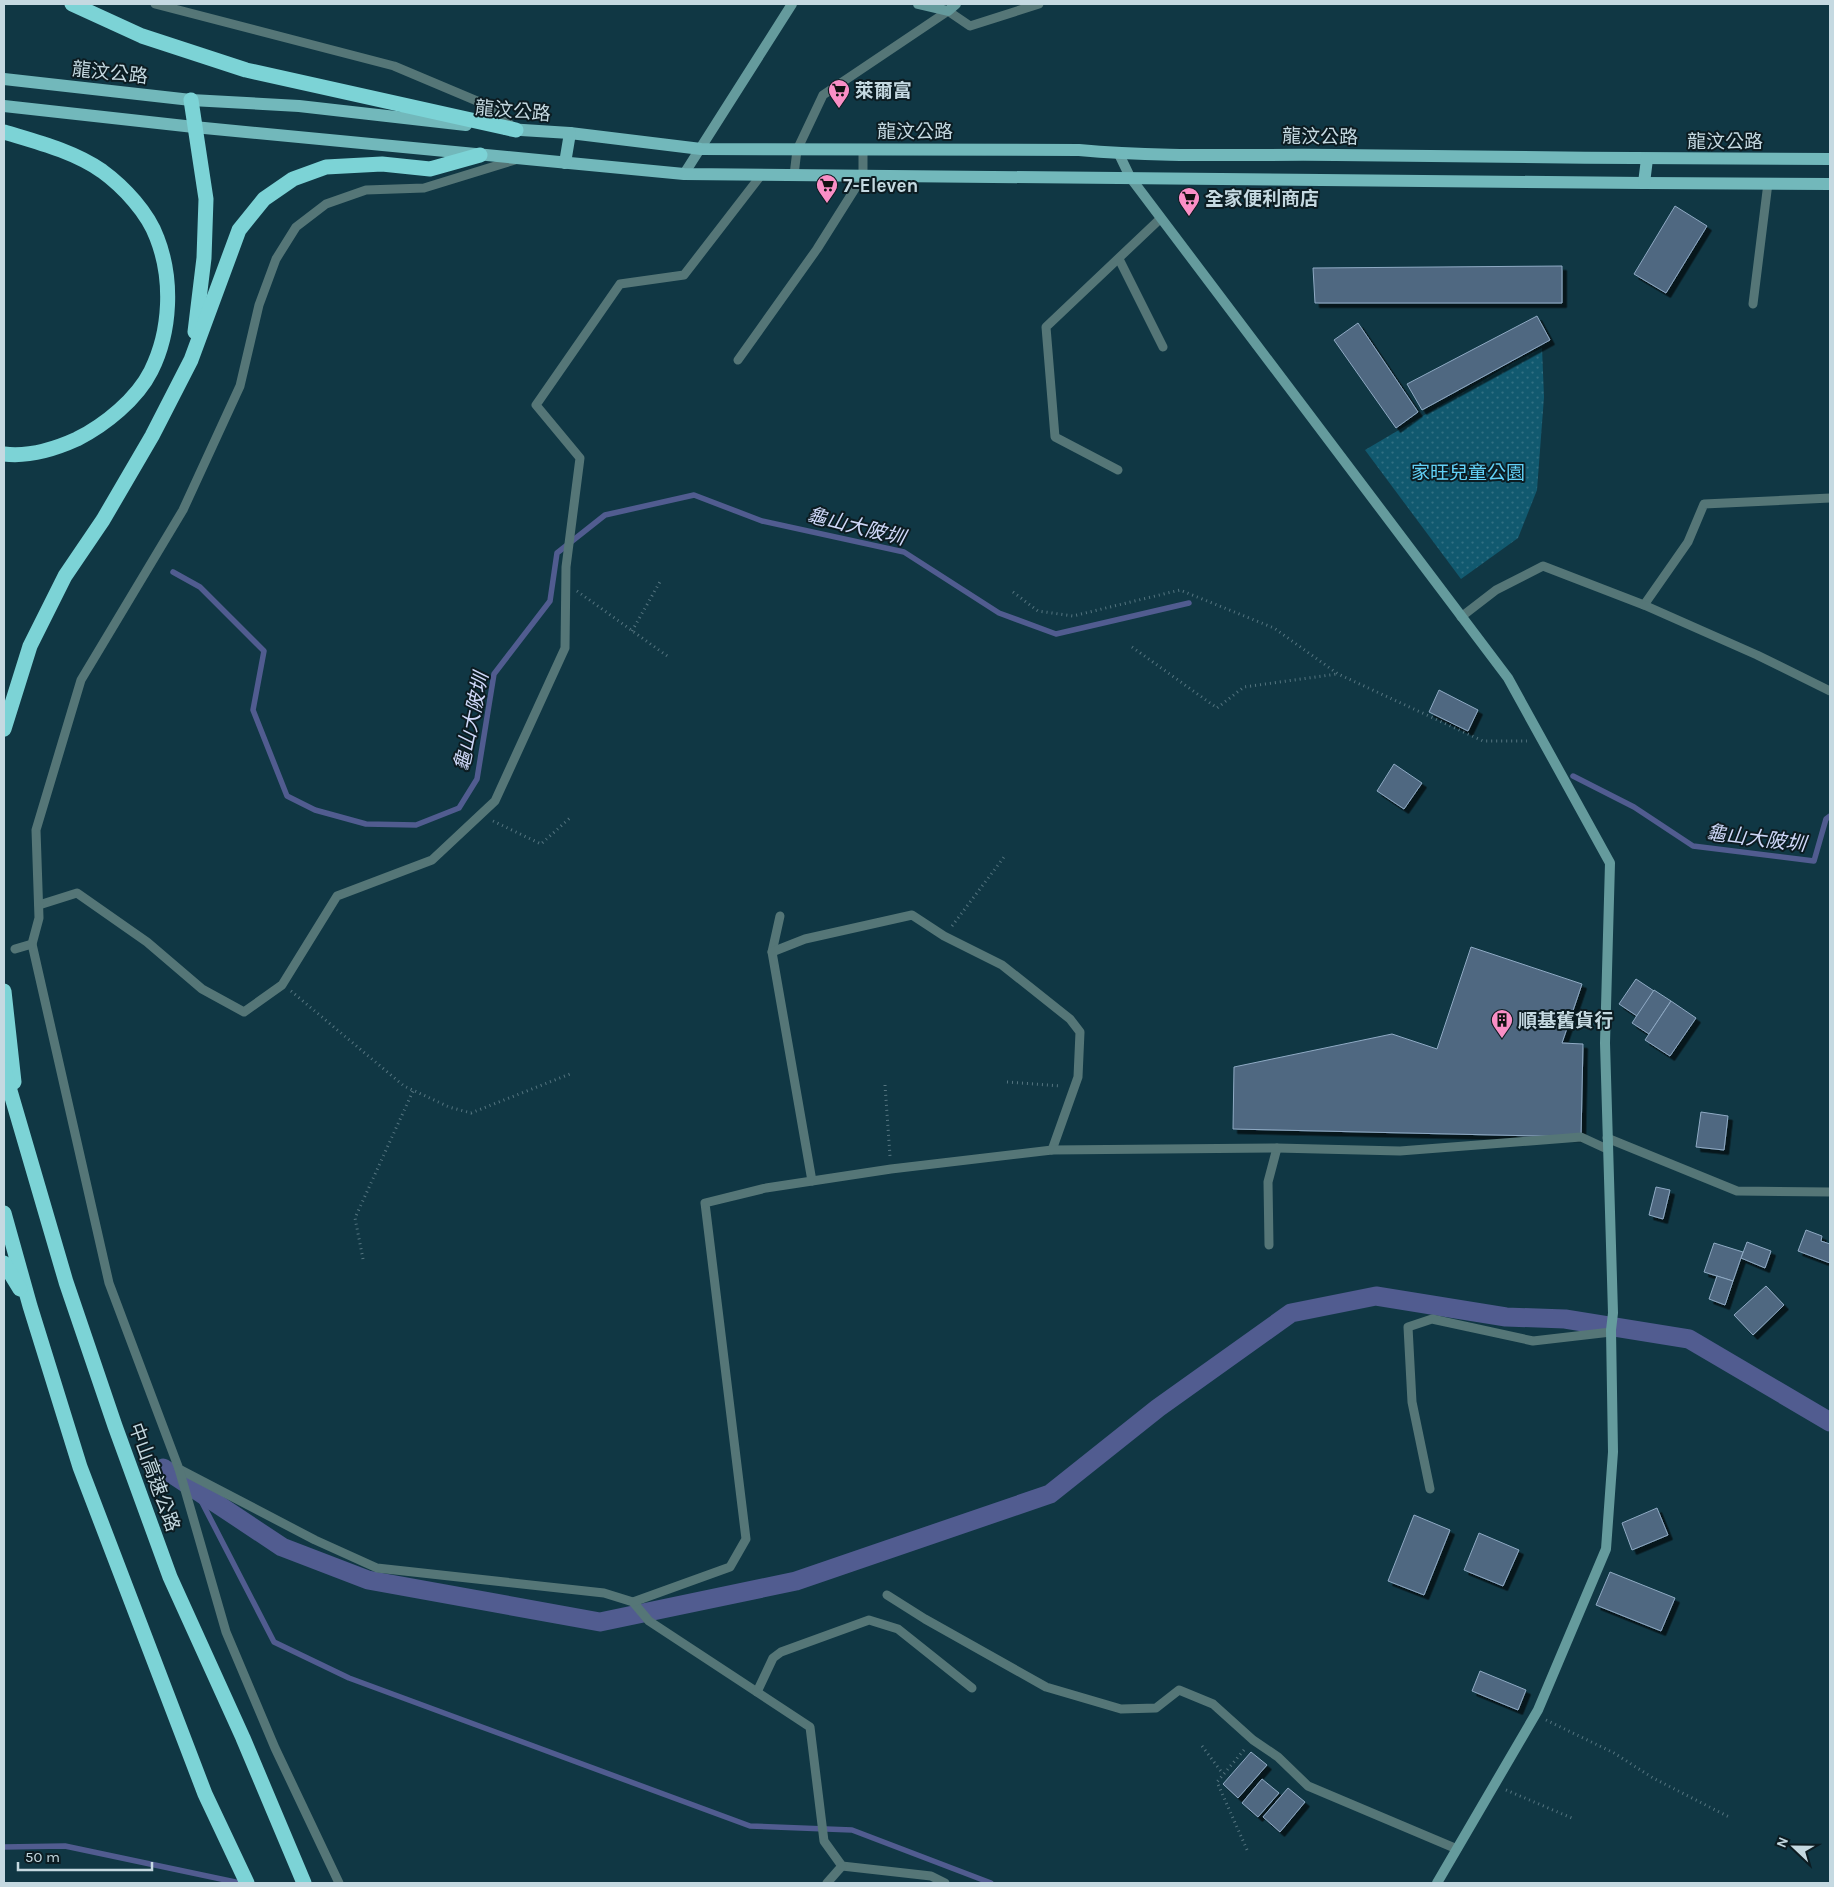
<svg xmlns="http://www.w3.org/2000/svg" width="1834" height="1887" font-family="Karla,'Noto Sans TC',sans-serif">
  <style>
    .park { fill: url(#park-dots) }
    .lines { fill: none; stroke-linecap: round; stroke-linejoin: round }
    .stream { stroke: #515c90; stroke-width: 5.5 }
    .canal { stroke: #515c90; stroke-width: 19 }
    .building { fill: #506881; stroke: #8faac4; filter: url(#shadow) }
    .path { stroke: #557580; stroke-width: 3; stroke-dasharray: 1 4; stroke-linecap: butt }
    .lane { stroke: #557677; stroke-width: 9 }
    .secondary { stroke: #659b9d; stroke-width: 10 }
    .primary { stroke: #72b8bb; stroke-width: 12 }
    .highway { stroke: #7cd3d6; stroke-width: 15 }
    .labels { text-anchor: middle; stroke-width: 4; stroke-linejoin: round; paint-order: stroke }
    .street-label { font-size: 19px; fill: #c5d9e1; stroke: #0c1c22 }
    .poi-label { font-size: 19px; font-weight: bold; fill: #c5d9e1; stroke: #0c1c22; text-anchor: start }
    .park-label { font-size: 19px; fill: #62d1f7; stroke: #0c1c22 }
    .water-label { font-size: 20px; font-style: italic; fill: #cfd8f8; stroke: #0c1c22 }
  </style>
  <defs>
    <pattern id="park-dots" width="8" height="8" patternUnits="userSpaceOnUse" patternTransform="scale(1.25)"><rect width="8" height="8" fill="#11596f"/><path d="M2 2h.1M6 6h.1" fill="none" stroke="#327083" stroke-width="1.8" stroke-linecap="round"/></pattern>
    <filter id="shadow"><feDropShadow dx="4.5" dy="4.5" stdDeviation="0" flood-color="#0009"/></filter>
  </defs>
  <rect width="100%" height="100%" fill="#103744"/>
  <!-- park -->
  <path class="park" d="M1542,348l2,49 -7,93 -19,48 -57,41 -96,-129 149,-88z"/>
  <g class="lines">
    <!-- stream -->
    <g class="stream">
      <path d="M173,572l27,15 64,64 -11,59 34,86 28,14 51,14 50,1 43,-17 18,-29 17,-105 56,-73 7,-48 48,-38 89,-20 68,26 142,31 95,61 57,21 133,-31"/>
      <path d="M1573,776l61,31 59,39 121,15 12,-42 4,-3"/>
      <path d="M194,1487l80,155 75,36 401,148 102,4 139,53"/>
      <path d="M4,1847l61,-1 175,37"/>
    </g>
    <!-- canal -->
    <path class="canal" d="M163,1468l119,79 86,33 232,42 196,-41 254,-87 108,-86 133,-95 85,-17 130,21 59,2 124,20 141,83"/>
  </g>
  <!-- building -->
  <g class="building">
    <path d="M1675,206l32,20 -41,67 -32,-19z"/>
    <path d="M1562,266v37h-247l-2,-35z"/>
    <path d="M1537,316l13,24 -128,70 -15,-26z"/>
    <path d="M1358,323l60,89 -22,16 -62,-88z"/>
    <path d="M1439,690l39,20 -10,21 -39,-19z"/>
    <path d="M1394,764l28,19 -18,26 -27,-18z"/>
    <path d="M1471,947l111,37 -20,59 21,1 -2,93 -348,-8 1,-62 158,-33 45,15z"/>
    <path d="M1636,979l18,12 -17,25 -18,-12z"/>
    <path d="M1654,990l17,11 -22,33 -17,-11z"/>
    <path d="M1671,1001l25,17 -26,38 -25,-16z"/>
    <path d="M1701,1112l27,4 -4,34 -28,-3z"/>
    <path d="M1656,1187l14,3 -7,29 -14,-4z"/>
    <path d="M1806,1230l16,6 -1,5 9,3v19l-32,-12z"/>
    <path d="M1747,1242l24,9 -6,17 -24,-10z"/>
    <path d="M1714,1243l29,9 -10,29 -29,-9z"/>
    <path d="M1717,1276l16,5 -8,24 -16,-6z"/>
    <path d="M1766,1286l18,19 -31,30 -19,-20z"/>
    <path d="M1657,1508l11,27 -36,15 -10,-27z"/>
    <path d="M1414,1515l36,15 -26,65 -36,-14z"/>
    <path d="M1479,1533l40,17 -16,36 -39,-16z"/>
    <path d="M1610,1572l65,26 -14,33 -65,-26z"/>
    <path d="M1480,1671l46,19 -8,20 -46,-19z"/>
    <path d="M1251,1752l16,13 -29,33 -15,-14z"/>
    <path d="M1262,1779l17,14 -21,24 -16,-14z"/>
    <path d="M1288,1788l17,14 -25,30 -17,-15z"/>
  </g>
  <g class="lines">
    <!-- path -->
    <g class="path">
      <path d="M577,591l93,67"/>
      <path d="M1013,592l25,19 35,5 107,-26 94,38 64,46 145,67h44"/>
      <path d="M632,631l29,-51"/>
      <path d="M1132,647l85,61 27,-21 93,-13"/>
      <path d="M493,821l48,23 30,-27"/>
      <path d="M952,926l52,-69"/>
      <path d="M291,991l113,95 45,21 22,6 99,-39"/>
      <path d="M1007,1082l54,4"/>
      <path d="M885,1085l5,71"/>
      <path d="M363,1259l-8,-41 58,-127"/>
      <path d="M1546,1720l68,33 39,25 76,39"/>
      <path d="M1202,1746l21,28"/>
      <path d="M1244,1750l-27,32 31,70"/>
      <path d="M1506,1790l68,29"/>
    </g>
    <!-- lane -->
    <g class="lane">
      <path d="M155,4l239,62 102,43 18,20"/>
      <path d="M794,175l3,-25 26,-55 125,-84 22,15 69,-22"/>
      <path d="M1119,259l44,88"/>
      <path d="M1753,304l15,-121"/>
      <path d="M738,360l79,-111 46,-73v-26"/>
      <path d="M1118,470l-63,-33 -9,-110 115,-109"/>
      <path d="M1644,605l44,-63 16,-38 126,-6"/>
      <path d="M1461,617l35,-27 47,-24 101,39 113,50 73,36"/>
      <path d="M39,905l38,-12 70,49 55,47 42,23 38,-27 55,-89 95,-36 63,-59 70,-153 1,-81 14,-109 -44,-53 84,-121 64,-9 78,-101"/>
      <path d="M32,944l77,339 70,186 136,71 62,28 227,25 29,9 16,19 161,106 14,114 18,25 89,10 14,7"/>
      <path d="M15,949l17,-5 7,-26 -3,-88 45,-150 102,-170 57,-124 19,-81 17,-46 20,-32 30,-23 40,-14 58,-2 91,-28"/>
      <path d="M772,952l8,-36"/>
      <path d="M1607,1138l130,53 93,1"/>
      <path d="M812,1181l-40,-229 33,-13 107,-24 32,21 58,29 68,54 10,13 -2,45 -26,73"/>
      <path d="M1269,1245l-1,-63 9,-34"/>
      <path d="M179,1469l47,163 49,116 64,135"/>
      <path d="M1430,1489l-18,-87 -4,-75 24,-8 101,22 78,-9"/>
      <path d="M887,1595l38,24 121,68 75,22 35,-1 23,-18 34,14 40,36 25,17 30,29 149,63"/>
      <path d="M633,1602l97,-35 16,-28 -41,-336 61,-15 125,-19 161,-19 225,-2 123,3 181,-14 26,12"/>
      <path d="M757,1692l16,-34 8,-6 88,-32 29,9 74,59"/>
      <path d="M827,1883l15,-17"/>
    </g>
    <!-- secondary -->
    <g class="secondary">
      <path d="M918,4l30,7 8,-7"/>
      <path d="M1119,154l11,23 378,501 102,185 -5,180 8,270 -2,17 2,122 -7,97 -68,161 -101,173"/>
      <path d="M684,174l108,-170"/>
    </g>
    <!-- primary -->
    <g class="primary">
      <path d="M4,79l187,21 108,6 167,19"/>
      <path d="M4,106l190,21 490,47 960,9 186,1"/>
      <path d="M506,129l64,4 131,16 378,1c85,8 172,4 257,5 165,2 329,4 494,4"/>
      <path d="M565,163l5,-30"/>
      <path d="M1644,183l3,-24"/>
    </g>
    <!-- highway -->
    <g class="highway">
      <path d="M72,4l70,32 104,34 270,60"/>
      <path d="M191,100l15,99 -2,59 -9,74"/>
      <path d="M4,132c33,10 69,19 98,39 22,16 46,42 55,67 16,41 14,93 -6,133 -14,28 -46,54 -74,68 -22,10 -49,18 -73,15"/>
      <path d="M4,729l26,-83 35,-70 38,-56 49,-84 39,-76 48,-130 25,-31 29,-20 33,-12 56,-3 48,5 50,-14"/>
      <path d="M4,991l10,91"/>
      <path d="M4,1070l62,212 49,144 55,151 73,161 61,145"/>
      <path d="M4,1213l26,93 50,161 125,327 42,89"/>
      <path d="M4,1263l16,26"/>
    </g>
  </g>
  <!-- icons -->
  <defs>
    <g id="supermarket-pin" transform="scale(1.125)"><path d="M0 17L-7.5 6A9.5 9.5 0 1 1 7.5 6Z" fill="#fa8fc6" stroke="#0c1c22"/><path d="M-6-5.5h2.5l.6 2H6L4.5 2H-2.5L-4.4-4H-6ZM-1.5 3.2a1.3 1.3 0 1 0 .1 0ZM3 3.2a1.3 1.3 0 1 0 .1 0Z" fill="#111"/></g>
    <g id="building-pin" transform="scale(1.125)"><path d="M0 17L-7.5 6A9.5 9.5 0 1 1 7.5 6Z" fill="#fa8fc6" stroke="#0c1c22"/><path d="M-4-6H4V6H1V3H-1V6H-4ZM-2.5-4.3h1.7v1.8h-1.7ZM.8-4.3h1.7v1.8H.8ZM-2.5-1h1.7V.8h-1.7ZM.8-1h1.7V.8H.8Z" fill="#111"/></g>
  </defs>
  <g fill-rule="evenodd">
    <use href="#supermarket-pin" x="839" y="90"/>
    <use href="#supermarket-pin" x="827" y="185"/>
    <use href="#supermarket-pin" x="1189" y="198"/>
    <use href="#building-pin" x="1502" y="1020"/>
  </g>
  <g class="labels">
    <!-- street labels -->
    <g class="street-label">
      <text transform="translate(110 72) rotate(6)" y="7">龍汶公路</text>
      <text transform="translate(513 110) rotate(5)" y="7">龍汶公路</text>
      <text x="915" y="138">龍汶公路</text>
      <text transform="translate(1320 136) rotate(1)" y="7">龍汶公路</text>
      <text x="1725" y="148">龍汶公路</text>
      <text transform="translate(155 1477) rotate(70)" y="7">中山高速公路</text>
    </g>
    <!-- poi labels -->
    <g class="poi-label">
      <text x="855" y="97">萊爾富</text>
      <text x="843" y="192">7-Eleven</text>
      <text x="1205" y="205">全家便利商店</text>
      <text x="1518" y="1027">順基舊貨行</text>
    </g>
    <!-- park labels -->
    <g class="park-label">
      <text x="1468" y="479">家旺兒童公園</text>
    </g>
    <!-- water labels -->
    <g class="water-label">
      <text transform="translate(856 526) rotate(14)" y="7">龜山大陂圳</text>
      <text transform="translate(471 722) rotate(-78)" y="7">龜山大陂圳</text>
      <text transform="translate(1756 838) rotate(7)" y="7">龜山大陂圳</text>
    </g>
  </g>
  <!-- border -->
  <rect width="1834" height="1887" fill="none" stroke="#c5d9e1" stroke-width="10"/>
  <!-- north arrow -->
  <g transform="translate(1794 1847) rotate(292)" stroke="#0c1c22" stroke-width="4" paint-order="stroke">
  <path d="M0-4L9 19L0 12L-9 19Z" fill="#c5d9e1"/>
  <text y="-8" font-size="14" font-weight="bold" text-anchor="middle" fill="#c5d9e1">N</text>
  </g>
  <!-- scale -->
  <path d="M18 1862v8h134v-8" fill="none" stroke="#c5d9e1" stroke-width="2.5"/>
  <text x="25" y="1862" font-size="15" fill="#c5d9e1" stroke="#0c1c22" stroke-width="4" paint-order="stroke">50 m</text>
</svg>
